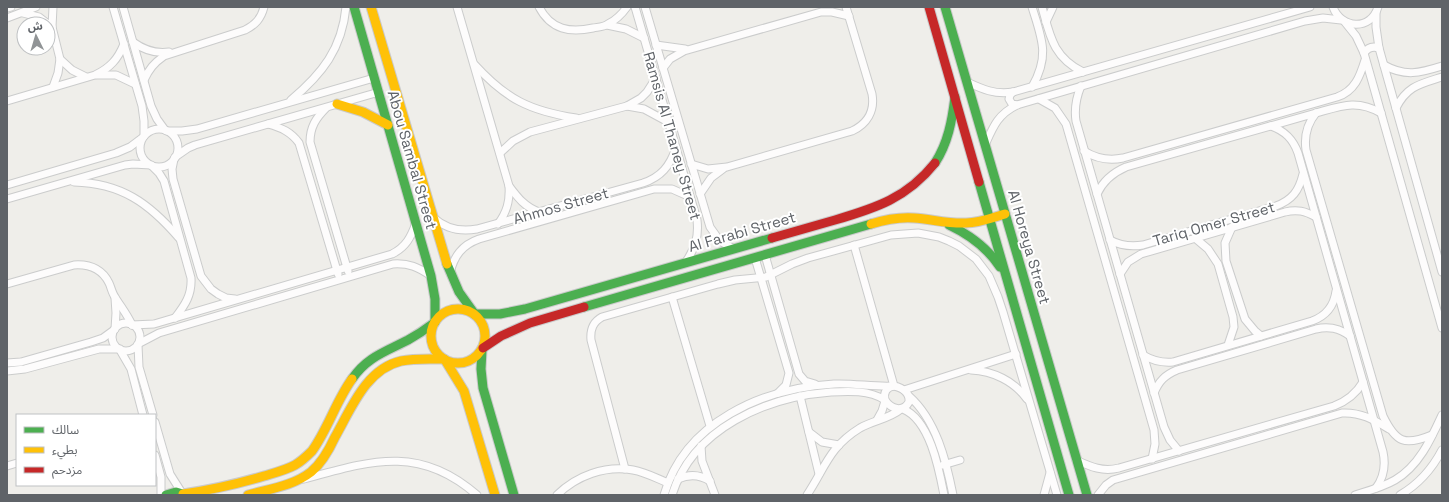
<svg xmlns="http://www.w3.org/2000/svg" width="1449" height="502" font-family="'Space Grotesk','Noto Sans Arabic',sans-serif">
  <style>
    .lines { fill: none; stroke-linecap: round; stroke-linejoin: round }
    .street-casing { stroke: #cbcccc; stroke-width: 9 }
    .fast-casing { stroke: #cacacb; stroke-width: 11 }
    .slow-casing { stroke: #cacacb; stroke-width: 11 }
    .jam-casing { stroke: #cacacb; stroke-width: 11 }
    .street { stroke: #fdfcfc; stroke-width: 7 }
    .fast { stroke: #4caf50; stroke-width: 9 }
    .slow { stroke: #ffc107; stroke-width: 9 }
    .jam { stroke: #c62828; stroke-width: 9 }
    .labels { text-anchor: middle; stroke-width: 4; stroke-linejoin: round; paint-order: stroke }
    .street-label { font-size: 15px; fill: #5f6368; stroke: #fff }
  </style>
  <rect width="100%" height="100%" fill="#efeeea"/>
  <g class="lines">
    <!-- street casing -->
    <g class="street-casing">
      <g id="street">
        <path d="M53,7l-1,20 8,32 -2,14 -5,14"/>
        <path d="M113,7l29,99 2,15v15"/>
        <path d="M123,7l28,99 6,13 8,11"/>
        <path d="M457,7l52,179c1,15 -2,26 -11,38"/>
        <path d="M539,7c12,23 31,26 54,21 5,-1 11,-1 15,-4 8,-4 14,-10 19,-17"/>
        <path d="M635,7l62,213c2,17 -2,29 -12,43"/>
        <path d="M645,7l65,220 10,14 14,8"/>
        <path d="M1042,7c8,29 11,50 41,65"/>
        <path d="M1333,7c8,22 38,24 45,0"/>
        <path d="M7,8l4,-1"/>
        <path d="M23,13l16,4 13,10"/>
        <path d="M1376,13v14l3,21 63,224"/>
        <path d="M7,18l29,-11"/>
        <path d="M1344,21l12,15 8,17 78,275"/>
        <path d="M1046,22l7,-15"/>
        <path d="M607,25l19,4 18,9"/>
        <path d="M133,42c11,8 22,12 36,10"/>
        <path d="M656,45l29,4"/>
        <path d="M1364,53c4,-6 9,-7 15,-5"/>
        <path d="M60,59l12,11 14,7"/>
        <path d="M475,65c31,34 55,46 101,53"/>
        <path d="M1384,65c21,12 36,8 58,1"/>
        <path d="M663,68l7,-9 14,-8 137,-39h11l17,4"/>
        <path d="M97,75h19l19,9"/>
        <path d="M144,80c5,-11 10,-17 20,-24l81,-26c10,-5 16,-11 19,-23"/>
        <path d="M967,82c15,7 28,13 46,10l297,-85"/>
        <path d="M1081,86c-5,12 -7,22 -5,35l88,306 6,13 9,11"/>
        <path d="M1032,87c18,-31 10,-48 0,-80"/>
        <path d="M1013,92l-3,3 -1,4 3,5 5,1"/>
        <path d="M1039,99l16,9 11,16 88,306 1,14 -3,15"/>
        <path d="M291,100c31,-26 51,-51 55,-93"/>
        <path d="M7,101l88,-26c15,-7 23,-16 29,-31"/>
        <path d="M627,106l17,3 24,13"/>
        <path d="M326,108c-10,10 -16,19 -16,34l38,129"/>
        <path d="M1396,108c11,-22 24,-24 46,-31"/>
        <path d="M1316,113c-9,11 -12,23 -10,37l77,266c13,27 22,30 49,19"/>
        <path d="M268,124c14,4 23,8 31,19l39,131"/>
        <path d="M1271,126c14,5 22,13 27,27l85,299c3,14 1,25 -7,36"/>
        <circle cx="159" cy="148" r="19"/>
        <path d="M167,131h15l15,-2 177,-51"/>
        <path d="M985,145c8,-18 13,-31 32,-40l288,-84 18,-3 18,2"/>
        <path d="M1084,151c13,8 25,10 39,7l214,-61c18,-6 23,-21 28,-37"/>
        <path d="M500,153l13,-12 17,-9 97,-26 14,-8 6,-6 9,-14"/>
        <path d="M175,157l13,-9 7,-3 184,-53"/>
        <path d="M174,159l-2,10 1,10 28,97 10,13 7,5 8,4 9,1"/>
        <path d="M691,164l17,5 19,-2 125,-36c15,-7 23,-20 20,-37l-26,-87"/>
        <path d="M152,166l7,7 5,8 27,97c1,17 -6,27 -16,40"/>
        <path d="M74,182c47,1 75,21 105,56"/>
        <path d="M7,185l109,-32 14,-6 12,-9"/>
        <path d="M509,186c9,12 16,21 30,26"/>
        <path d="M700,194l11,-16 12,-9"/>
        <path d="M1097,194c6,-13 15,-21 29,-27l190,-54c25,-7 41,-14 65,0"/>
        <path d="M7,199l118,-34 8,-1 18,1"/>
        <path d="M434,218c12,11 26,14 43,11l166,-46c18,-6 27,-17 33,-35"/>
        <path d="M1232,227l-7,16 1,18 19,58 10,12 6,5"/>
        <path d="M1195,238l13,11 10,15 15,53 1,10 -6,18"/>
        <path d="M1110,240c11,6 21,7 33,5l133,-39c16,-6 23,-15 27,-32"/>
        <path d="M854,245l40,141"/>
        <path d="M765,255l34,119 6,7 10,3"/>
        <path d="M755,258l34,115 -3,12 -8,8"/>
        <path d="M450,273c4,-17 12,-28 29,-34l175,-50h18l18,8"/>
        <path d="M1120,274l8,-12 13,-8 144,-42c12,-3 20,-1 31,5"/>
        <path d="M7,284l67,-19c15,-1 28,4 35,18 2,4 3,10 6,14 6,10 12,17 17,28"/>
        <path d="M672,297l38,129"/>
        <circle cx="126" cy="337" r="14"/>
        <path d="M132,325l22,-1 238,-70c14,-7 19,-17 24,-31"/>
        <path d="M115,329l1,-16 -1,-15"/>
        <path d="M138,344l21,-11 234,-69c16,-1 25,3 38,12"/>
        <path d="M138,345l1,22 14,48"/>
        <path d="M120,350l11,19 12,46"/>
        <path d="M1143,355c10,6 19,8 30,7l139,-41c14,-5 22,-15 24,-30"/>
        <path d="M7,363l14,-1 70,-20 12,-4 11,-8"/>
        <path d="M971,370c22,1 43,11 56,29"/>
        <path d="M7,371l18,-2 74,-20h21"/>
        <path d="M894,386c9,2 16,7 15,16 -6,11 -18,7 -24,-2 -2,-8 2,-13 9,-14z"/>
        <path d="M904,390l112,-36"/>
        <path d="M1154,393c5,-12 11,-18 23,-23l139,-41c13,-3 23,-1 34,7"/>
        <path d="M800,396l19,78"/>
        <path d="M909,396c27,24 37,64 44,99"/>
        <path d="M903,409c27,11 36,60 41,86"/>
        <path d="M877,420l5,-9 3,-10"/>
        <path d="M155,422l15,52 12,19"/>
        <path d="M809,432l13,10 17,3"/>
        <path d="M701,446l1,15 13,34"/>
        <path d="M155,455l6,22v18"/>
        <path d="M1076,460c15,7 27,12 43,8l215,-62c13,-5 22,-12 29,-24"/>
        <path d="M943,465l17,-5"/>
        <path d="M7,466l10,-3"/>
        <path d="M625,469l-34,-129c-1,-11 2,-18 11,-23l116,-33 17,-4 31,-3 26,-13 16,-6 83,-23 27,-2 21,4 10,4 10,5 17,13 13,17 9,21 5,15 54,183"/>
        <path d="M304,479c66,-18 115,-35 173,16"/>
        <path d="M678,479c11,-5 21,-5 32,2"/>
        <path d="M557,495c19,-19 48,-30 76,-25 12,2 23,8 35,13"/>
        <path d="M664,495c21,-73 99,-107 170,-111 20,-1 39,3 58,2"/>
        <path d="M672,495c21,-67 94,-98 159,-103 18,-1 38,-2 54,8"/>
        <path d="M807,495c18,-27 22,-48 53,-67 14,-8 29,-9 41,-19"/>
        <path d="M1044,495l6,-22"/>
        <path d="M1098,495l8,-10 7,-5 229,-67c19,-1 32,7 47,16"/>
        <path d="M1355,495c13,-4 28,-8 40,-15 24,-14 36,-41 47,-65"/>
        <path d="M1400,495c19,-11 32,-26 42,-45"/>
      </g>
    </g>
    <!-- fast casing -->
    <g class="fast-casing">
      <g id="fast">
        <path d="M354,7l77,269 4,23v23"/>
        <path d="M945,7l142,488"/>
        <path d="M935,163c13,-20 17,-42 20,-66"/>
        <path d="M979,182l90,313"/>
        <path d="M949,225c21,10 38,22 51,42"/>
        <path d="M447,264l12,28 15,21"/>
        <path d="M584,307l287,-83"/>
        <path d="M474,314h26l25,-5 247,-71"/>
        <path d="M482,350l-1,19 2,19 31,107"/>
        <path d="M352,379c15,-22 33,-27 56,-39 9,-5 18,-11 26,-17"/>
        <path d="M166,495l10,-3 10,3"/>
      </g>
    </g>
    <!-- slow casing -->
    <g class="slow-casing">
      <g id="slow">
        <path d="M371,7l76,257"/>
        <path d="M337,104l26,8 25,13"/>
        <path d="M871,224c13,-4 29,-7 43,-6 17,1 34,6 52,5 13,0 26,-5 39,-9"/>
        <circle cx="458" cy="336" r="27"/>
        <path d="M445,360l19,31 31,104"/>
        <path d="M183,494c27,-4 54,-10 81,-18 10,-3 22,-6 31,-11 7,-4 12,-9 17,-14 16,-22 24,-50 40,-72"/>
        <path d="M248,495c21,-6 45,-9 63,-23 11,-9 18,-22 24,-35 16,-28 31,-68 66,-76 14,-3 29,-2 43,-2"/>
      </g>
    </g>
    <!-- jam casing -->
    <g class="jam-casing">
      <g id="jam">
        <path d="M929,7l50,175"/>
        <path d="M772,238c21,-6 42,-12 63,-18 41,-12 72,-22 100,-57"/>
        <path d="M483,348l18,-12 29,-13 54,-16"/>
      </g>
    </g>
    <!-- street -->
    <use href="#street" class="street"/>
    <!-- fast -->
    <use href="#fast" class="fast"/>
    <!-- slow -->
    <use href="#slow" class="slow"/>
    <!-- jam -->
    <use href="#jam" class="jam"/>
  </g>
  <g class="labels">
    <!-- street labels -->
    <g class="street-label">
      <text transform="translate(672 136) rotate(74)" y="5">Ramsis Al Thaney Street</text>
      <text transform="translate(412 160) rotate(74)" y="5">Abou Sambal Street</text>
      <text transform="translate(561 206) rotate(-16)" y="5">Ahmos Street</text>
      <text transform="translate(1214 224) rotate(-16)" y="5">Tariq Omer Street</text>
      <text transform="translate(742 232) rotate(-16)" y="5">Al Farabi Street</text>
      <text transform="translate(1029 247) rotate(74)" y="5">Al Horeya Street</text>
    </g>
  </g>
  <!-- border -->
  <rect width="1449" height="502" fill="none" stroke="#5f6368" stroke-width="16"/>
  <!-- legend -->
  <rect x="16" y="414" width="140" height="72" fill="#ffffff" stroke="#bfc1c3"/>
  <rect x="24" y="427" width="20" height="6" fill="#4caf50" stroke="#bfc1c3"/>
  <text x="52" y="434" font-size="12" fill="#5f6368">سالك</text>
  <rect x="24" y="447" width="20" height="6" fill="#ffc107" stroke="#bfc1c3"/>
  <text x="52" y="454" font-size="12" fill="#5f6368">بطيء</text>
  <rect x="24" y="467" width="20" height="6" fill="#c62828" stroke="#bfc1c3"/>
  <text x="52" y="474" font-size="12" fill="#5f6368">مزدحم</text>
  <!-- north arrow -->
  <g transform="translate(36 36) rotate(355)"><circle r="19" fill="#ffffff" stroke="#bfc1c3"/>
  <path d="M0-3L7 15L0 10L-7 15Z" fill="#919496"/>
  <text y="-6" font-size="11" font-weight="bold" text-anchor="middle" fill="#5f6368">ش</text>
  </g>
</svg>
